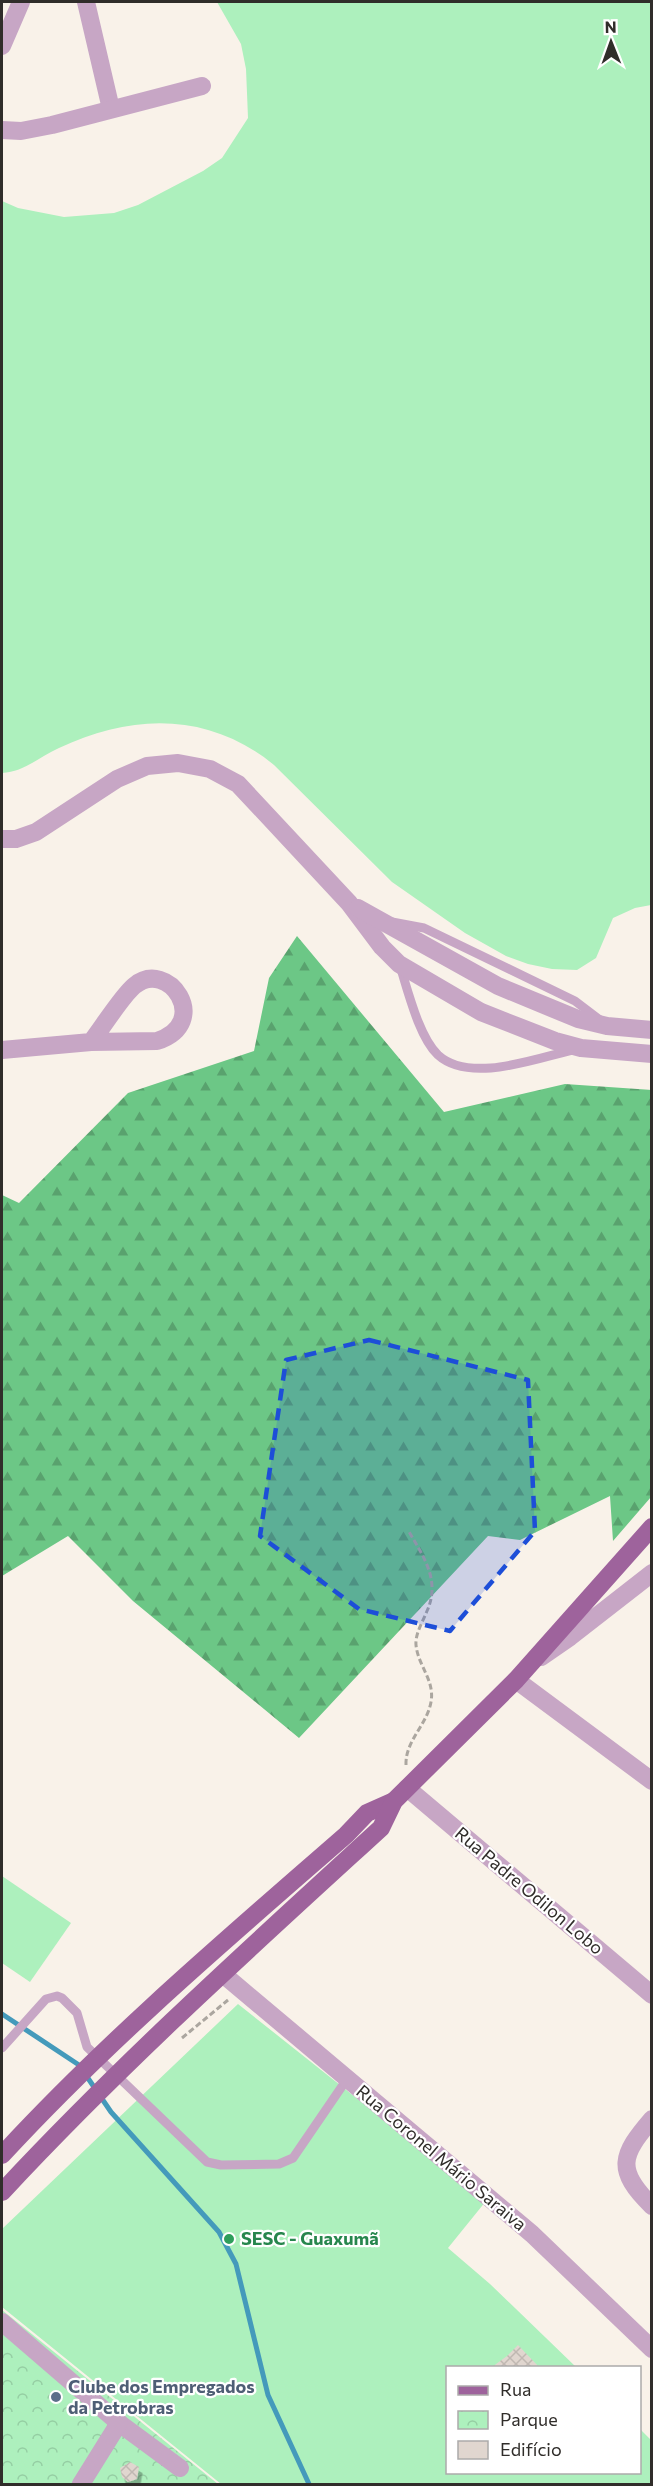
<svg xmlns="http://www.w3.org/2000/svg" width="653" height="2486" font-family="Commissioner,sans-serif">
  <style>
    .grass { fill: #adf0bd }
    .forest { fill: url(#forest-firs) }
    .park { fill: url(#park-crowns) }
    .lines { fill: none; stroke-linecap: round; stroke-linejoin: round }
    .stream { stroke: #449abb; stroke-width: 5 }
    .building { fill: url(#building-cross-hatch); filter: url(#shadow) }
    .path { stroke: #aba69f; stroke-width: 3; stroke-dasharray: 6 3; stroke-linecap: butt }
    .service { stroke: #c7a6c5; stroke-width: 9 }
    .minor { stroke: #c7a6c5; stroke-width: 18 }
    .primary { stroke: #9e639c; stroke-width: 18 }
    .marked { fill: #1d4ed8; fill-opacity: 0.2; stroke: #1d4ed8; stroke-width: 4.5; stroke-dasharray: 12 8; stroke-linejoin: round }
    .leisure-dot { fill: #2e9e5b; stroke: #fff; stroke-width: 2 }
    .service-dot { fill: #5c6f8a; stroke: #fff; stroke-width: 2 }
    .labels { text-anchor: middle; stroke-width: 4.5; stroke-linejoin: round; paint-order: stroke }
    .street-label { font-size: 18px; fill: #302d2a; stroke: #fff }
    .leisure-label { font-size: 18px; font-weight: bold; fill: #27864d; stroke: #fff; text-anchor: start }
    .service-label { font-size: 18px; font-weight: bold; fill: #4e5e75; stroke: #fff; text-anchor: start }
  </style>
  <defs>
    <pattern id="forest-firs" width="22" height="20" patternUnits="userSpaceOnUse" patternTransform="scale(1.5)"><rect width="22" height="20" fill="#6cc786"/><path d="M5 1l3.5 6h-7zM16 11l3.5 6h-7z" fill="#59a26e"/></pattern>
    <pattern id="park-crowns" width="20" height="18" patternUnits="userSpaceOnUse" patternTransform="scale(1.5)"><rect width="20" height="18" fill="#adf0bd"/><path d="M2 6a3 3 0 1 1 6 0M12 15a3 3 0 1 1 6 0" fill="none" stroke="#95cea3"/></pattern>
    <pattern id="building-cross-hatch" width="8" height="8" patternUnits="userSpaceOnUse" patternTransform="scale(1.5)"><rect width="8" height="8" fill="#e0d6cf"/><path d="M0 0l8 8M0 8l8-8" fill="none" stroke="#c0b8b2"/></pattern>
    <filter id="shadow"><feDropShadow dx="3.5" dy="6" stdDeviation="0" flood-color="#0004"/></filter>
  </defs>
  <rect width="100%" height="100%" fill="#f9f2e9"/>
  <!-- grass -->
  <g class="grass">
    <path d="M217,2h434v903l-16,3 -22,10 -17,40 -19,12 -25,-1 -24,-5 -22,-8 -41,-23 -73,-51 -118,-117c-65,-53 -141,-52 -215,-17 -20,9 -35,24 -57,25v-572l16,7 46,9 50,-4 24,-8 65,-34 19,-13 26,-40 -1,-25 -1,-24 -5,-25z"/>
    <path d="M2,1876l69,47 -41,59 -28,-19z"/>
    <path d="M238,2004l248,197 -38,47 42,36 86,83 -128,1v104h192v-43l11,11v44h-430l-219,-177v-78z"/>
  </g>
  <!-- forest -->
  <path class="forest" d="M297,936l147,176 121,-28 87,6 -1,407 -38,44 -3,-45 -90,44 -32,-4 -189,202 -166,-137 -65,-65 -66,40v-381l17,8 109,-110 126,-42 15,-73z"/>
  <!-- park -->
  <path class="park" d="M2,2310l216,174h-216z"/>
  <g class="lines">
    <!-- stream -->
    <path class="stream" d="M2,2014l77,51 32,47 108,120 17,32 32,131 41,89"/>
  </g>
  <!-- building -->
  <g class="building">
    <path d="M518,2345l21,22h-47l15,-11z"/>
    <path d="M130,2462l9,5 -2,12 -9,3 -6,-5 -2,-9z"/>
  </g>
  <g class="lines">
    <!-- path -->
    <g class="path">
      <path d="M406,1765c-1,-24 21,-40 25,-63 4,-22 -13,-36 -15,-57 -1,-11 7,-24 11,-34 14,-31 -4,-55 -19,-81"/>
      <path d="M182,2038l46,-38"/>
    </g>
    <!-- service -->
    <g class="service">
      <path d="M392,922l32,6 151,73 25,19"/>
      <path d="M400,966c8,25 19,71 38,89 32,29 99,3 135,-5"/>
      <path d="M2,2048l44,-49 11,-3 5,2 15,15 10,34 120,115 14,3 58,-1 14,-6 54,-79"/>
    </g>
    <!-- minor -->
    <g class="minor">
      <path d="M86,2l25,107"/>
      <path d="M2,46l19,-44"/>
      <path d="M2,130l19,1 31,-6 150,-39"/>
      <path d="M2,839h14l20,-7 81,-53 30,-13 31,-3 32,6 28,15 111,119 33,44 17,17 82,48 74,29 26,7 71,6"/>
      <path d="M358,908l140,78 80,33 29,7 45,4"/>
      <path d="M2,1050l89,-8 66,-1c56,-18 11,-84 -23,-55 -12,10 -32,42 -43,56"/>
      <path d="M541,1657l29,-20 82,-64"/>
      <path d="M516,1680l136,101"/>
      <path d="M407,1788l245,207"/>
      <path d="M224,1975l308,259 120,115"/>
      <path d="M652,2119c-31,36 -37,51 0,87"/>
      <path d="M2,2322l117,101 61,45"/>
      <path d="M81,2484l38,-61"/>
    </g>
    <!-- primary -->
    <g class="primary">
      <path d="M2,2155c106,-115 226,-217 344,-320l21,-22 27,-12"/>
      <path d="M2,2192c119,-128 250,-246 379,-364l13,-27 122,-121 136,-153"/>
    </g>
  </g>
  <!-- marked area -->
  <path class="marked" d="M369,1340l159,40 7,151 -85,100 -91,-22 -99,-73 26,-176z"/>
  <!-- markers -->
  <circle class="leisure-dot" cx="229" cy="2239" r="6"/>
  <circle class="service-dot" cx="56" cy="2397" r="6"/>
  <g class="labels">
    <!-- street labels -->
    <g class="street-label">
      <text transform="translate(529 1891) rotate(40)" y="6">Rua Padre Odilon Lobo</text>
      <text transform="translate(441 2158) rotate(40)" y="6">Rua Coronel Mário Saraiva</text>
    </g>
    <!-- leisure labels -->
    <g class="leisure-label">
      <text x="241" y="2245">SESC - Guaxumã</text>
    </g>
    <!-- service labels -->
    <g class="service-label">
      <text x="68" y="2393">Clube dos Empregados<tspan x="68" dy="21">da Petrobras</tspan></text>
    </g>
  </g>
  <!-- border -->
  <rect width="653" height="2486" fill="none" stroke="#302d2a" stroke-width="6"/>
  <!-- legend -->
  <rect x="446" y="2366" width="195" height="108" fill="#ffffff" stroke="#acabaa" stroke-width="1.5"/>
  <rect x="458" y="2386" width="30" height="9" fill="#9e639c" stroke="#acabaa" stroke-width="1.5"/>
  <text x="500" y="2396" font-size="18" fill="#302d2a">Rua</text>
  <rect x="458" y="2411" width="30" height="18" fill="url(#park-crowns)" stroke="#acabaa" stroke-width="1.5"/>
  <text x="500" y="2426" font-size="18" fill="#302d2a">Parque</text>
  <rect x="458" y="2441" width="30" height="18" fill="#e0d6cf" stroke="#acabaa" stroke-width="1.5"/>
  <text x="500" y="2456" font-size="18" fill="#302d2a">Edifício</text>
  <!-- north arrow -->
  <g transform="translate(611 42) rotate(359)" stroke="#ffffff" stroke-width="4.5" paint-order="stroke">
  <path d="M0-4.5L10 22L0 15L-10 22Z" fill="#302d2a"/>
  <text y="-9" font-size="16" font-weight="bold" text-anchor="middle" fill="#302d2a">N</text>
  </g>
</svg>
